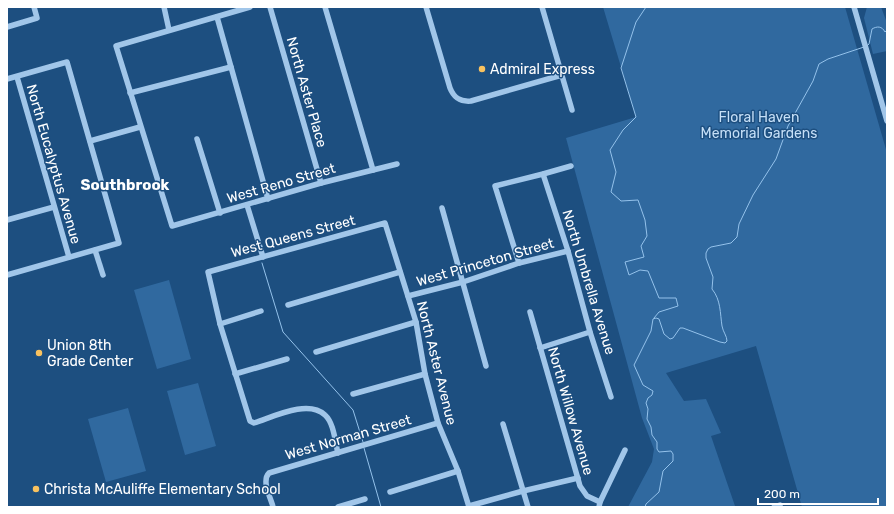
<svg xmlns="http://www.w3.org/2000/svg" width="894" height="514" font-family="Rubik,sans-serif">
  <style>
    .green { fill: #30699f }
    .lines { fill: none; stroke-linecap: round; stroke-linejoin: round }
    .stream { stroke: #94c2eb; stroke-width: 1 }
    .minor { stroke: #a1c6e9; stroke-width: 5.5 }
    .poi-dot { fill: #f9c25f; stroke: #1d4f80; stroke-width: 1.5 }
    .labels { text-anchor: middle; stroke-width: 3; stroke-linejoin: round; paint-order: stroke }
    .poi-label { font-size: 14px; fill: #fff; stroke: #1d4f80; text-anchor: start }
    .street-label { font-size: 14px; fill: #fff; stroke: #1d4f80 }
    .park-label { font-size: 14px; fill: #c5dff7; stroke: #1d4f80 }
    .neighbourhood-label { font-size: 15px; font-weight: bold; fill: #fff; stroke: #1d4f80 }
  </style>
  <rect width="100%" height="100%" fill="#1d4f80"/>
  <!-- green -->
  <g class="green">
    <path d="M603,7h242l42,146v354h-85l-46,-161 -90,27 18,28 22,-2 15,34 -10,3 24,70 -4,1h-103l24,-45 2,-13 -12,-31 -76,-280 70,-21z"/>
    <path d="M867,7h14l6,16v28l-14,3 -9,-36z"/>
    <path d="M169,280l22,79 -34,10 -23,-79z"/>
    <path d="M198,383l18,63 -31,9 -18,-64z"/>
    <path d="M128,408l18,63 -40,11 -18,-63z"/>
  </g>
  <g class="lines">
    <!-- stream -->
    <g class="stream">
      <path d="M646,7l-10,15 -15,46 15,49 -13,13 -13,20 6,22 -5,20 10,9 17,-1 7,20 2,16 -6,10 3,11 -19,5 4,13 11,-5 8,1 11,27h17l2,8 -19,6 -5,6"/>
      <path d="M867,46l2,-2 3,-15c5,-3 10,-3 13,3l2,-2"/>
      <path d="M262,263l21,69 70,78 10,32"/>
      <path d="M364,448l17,59"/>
      <path d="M645,507l1,-3 13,-12 4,-21 10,-10v-7l-2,-3 -12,1 -2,-3v-7l-5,-7 -1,-8 -4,-8 1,-10 -2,-6 2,-5 4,-3 1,-4 -10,-6 -9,-20 17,-34 2,-12 3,-1 3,1 5,15 6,5 3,-1 7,-10h3l37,14 5,1 2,-2c0,-5 -4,-9 -5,-15 -2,-13 -1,-26 -10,-37l1,-12 -7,-19v-5l2,-4 3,-2 20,-4 6,-6 2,-13 14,-29 23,-36 12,-33 25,-45 6,-17 9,-5 36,-12"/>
    </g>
    <!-- minor -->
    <g class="minor">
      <path d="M164,7l5,23"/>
      <path d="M250,7l-134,39 56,180 149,-43 76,-19"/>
      <path d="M270,7l51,176"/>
      <path d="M325,7l48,163"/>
      <path d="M426,7l24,81c4,10 10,14 21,13l91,-26"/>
      <path d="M542,7l30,103"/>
      <path d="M854,7l33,114"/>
      <path d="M217,17l51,182"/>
      <path d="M7,27l30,-9 -3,-11"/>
      <path d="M17,77l52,180"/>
      <path d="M7,79l60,-17 52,181 -112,32"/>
      <path d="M130,93l101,-26"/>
      <path d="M197,139l23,74"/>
      <path d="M90,141l50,-14"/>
      <path d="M543,174l25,77 22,81 21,65"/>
      <path d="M247,205l16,52"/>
      <path d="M442,208l44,158"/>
      <path d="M7,220l47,-13"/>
      <path d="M95,250l8,25"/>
      <path d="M519,263l-24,-77 48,-12 28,-8"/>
      <path d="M408,296l55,-14 56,-19 49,-12"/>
      <path d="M288,305l112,-33"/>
      <path d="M530,312l50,174 7,10 13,6"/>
      <path d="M220,324l41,-13"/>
      <path d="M540,348l50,-16"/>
      <path d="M316,352l100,-30"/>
      <path d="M235,374l52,-15"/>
      <path d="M353,394l72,-20"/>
      <path d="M503,424l25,83"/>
      <path d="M338,453c-3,-11 -4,-30 -13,-38 -17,-16 -52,2 -71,8l-4,-2 -30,-97 -12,-52 177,-49 31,99 9,52 13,49 20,48 11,36"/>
      <path d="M390,492l68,-21"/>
      <path d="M469,506l54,-15 55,-13"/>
      <path d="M273,507c-2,-9 -12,-26 -4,-34l169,-50"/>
      <path d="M338,507l27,-8"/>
      <path d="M599,507l1,-5 25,-52"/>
      <path d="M774,507l6,-2v2"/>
    </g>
  </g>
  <!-- markers -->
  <g class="poi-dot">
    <circle cx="482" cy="69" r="4"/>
    <circle cx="39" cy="353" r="4"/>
    <circle cx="36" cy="489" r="4"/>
  </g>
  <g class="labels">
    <!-- poi labels -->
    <g class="poi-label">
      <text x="490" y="74">Admiral Express</text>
      <text x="47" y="350">Union 8th<tspan x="47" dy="16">Grade Center</tspan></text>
      <text x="44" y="494">Christa McAuliffe Elementary School</text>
    </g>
    <!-- street labels -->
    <g class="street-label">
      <text transform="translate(307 92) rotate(74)" y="5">North Aster Place</text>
      <text transform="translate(54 164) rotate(74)" y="5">North Eucalyptus Avenue</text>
      <text transform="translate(281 183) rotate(-16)" y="5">West Reno Street</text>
      <text transform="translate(293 236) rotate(-15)" y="5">West Queens Street</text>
      <text transform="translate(485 262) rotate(-16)" y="5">West Princeton Street</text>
      <text transform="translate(589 282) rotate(73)" y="5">North Umbrella Avenue</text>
      <text transform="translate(437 363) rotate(76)" y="5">North Aster Avenue</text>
      <text transform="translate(571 411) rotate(74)" y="5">North Willow Avenue</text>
      <text transform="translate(348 437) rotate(-16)" y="5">West Norman Street</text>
    </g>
    <!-- park labels -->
    <g class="park-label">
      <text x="759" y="122">Floral Haven<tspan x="759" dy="16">Memorial Gardens</tspan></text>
    </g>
    <!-- neighbourhood labels -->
    <g class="neighbourhood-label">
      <text x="125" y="190">Southbrook</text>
    </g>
  </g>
  <!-- border -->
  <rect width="894" height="514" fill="none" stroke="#ffffff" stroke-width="16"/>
  <!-- scale -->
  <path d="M758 498v6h120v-6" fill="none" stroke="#ffffff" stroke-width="2"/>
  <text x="764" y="498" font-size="12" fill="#ffffff" stroke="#1d4f80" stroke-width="3" paint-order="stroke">200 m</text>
</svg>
